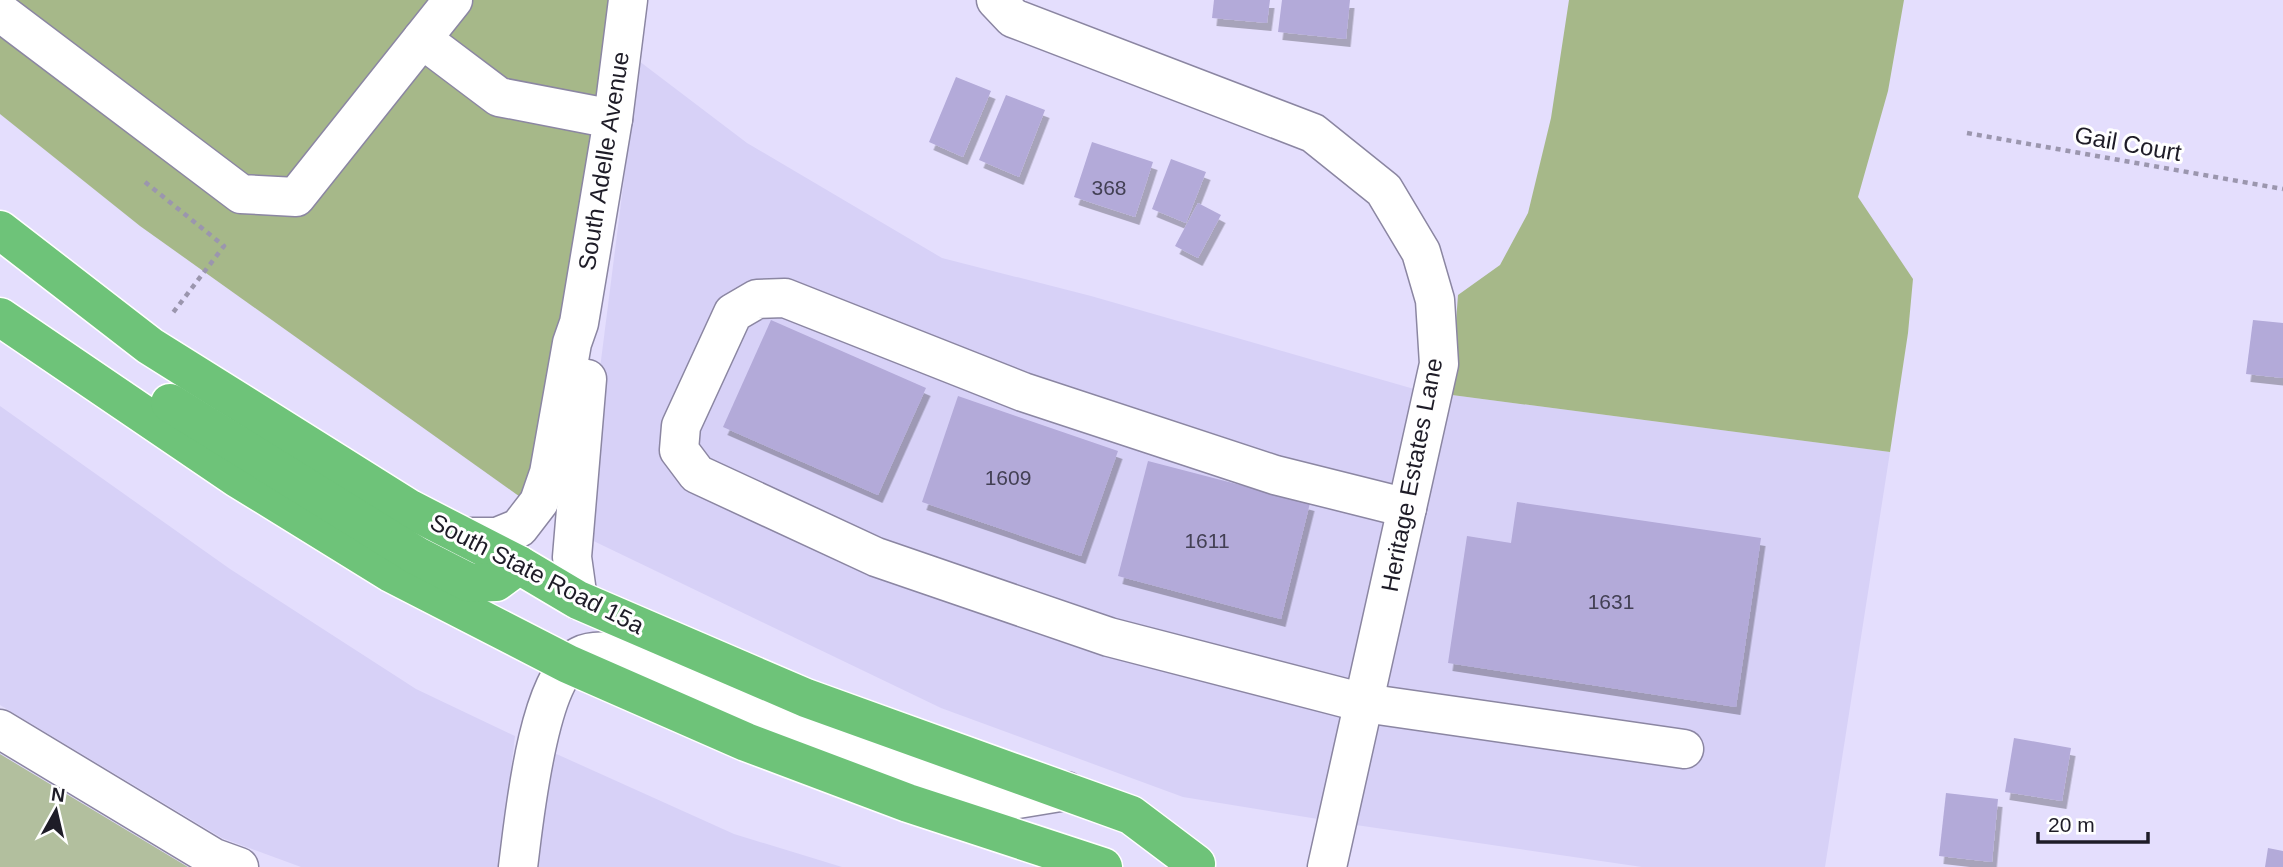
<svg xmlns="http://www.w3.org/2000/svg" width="2283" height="867" font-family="Arial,sans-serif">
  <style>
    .built { fill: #d7d1f7 }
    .green { fill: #b2bf9e }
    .forest { fill: #a6b889 }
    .building { fill: #b3aad9; filter: url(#shadow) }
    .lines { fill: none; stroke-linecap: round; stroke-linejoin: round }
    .minor-casing { stroke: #8b86a2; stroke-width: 41 }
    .highway-casing { stroke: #fff; stroke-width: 41 }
    .path { stroke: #9b96ae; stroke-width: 4.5; stroke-dasharray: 5 5; stroke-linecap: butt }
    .minor { stroke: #fff; stroke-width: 38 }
    .highway { stroke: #6ec379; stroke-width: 38 }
    .labels { text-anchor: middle; stroke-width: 6; stroke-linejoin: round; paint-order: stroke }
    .number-label { font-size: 21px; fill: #434054 }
    .street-label { font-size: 24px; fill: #1e1c27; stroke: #fff }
  </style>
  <defs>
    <filter id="shadow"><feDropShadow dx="4.5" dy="8" stdDeviation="0" flood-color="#0004"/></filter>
  </defs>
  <rect width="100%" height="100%" fill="#e4defd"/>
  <!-- built -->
  <g class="built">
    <path d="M639,61l108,82 195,115 149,38 323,93 -96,430 -135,-22 -242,-89 -362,-174z"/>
    <path d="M1452,395l438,57 -65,415h-183l-286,-42z"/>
    <path d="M0,406l230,163 186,120 99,47 -16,131h-198l-79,-29 -222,-133z"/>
    <path d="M552,752l182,82 108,33h-304z"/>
  </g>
  <!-- green -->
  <path class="green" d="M0,754l188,113h-188z"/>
  <!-- forest -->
  <g class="forest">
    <path d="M0,0h609l-65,514 -404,-288 -140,-112z"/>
    <path d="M1569,0h335l-16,91 -30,106 55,82 -5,54 -18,119 -438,-57 6,-33 -2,-40 2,-27 42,-30 28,-52 23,-95z"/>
  </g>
  <!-- building -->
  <g class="building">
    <path d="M1214,0h56l-3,23 -55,-5z"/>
    <path d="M1282,0h68l-4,39 -68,-7z"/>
    <path d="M956,77l35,14 -28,66 -34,-15z"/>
    <path d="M1006,95l39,15 -26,67 -40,-17z"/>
    <path d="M1092,142l61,20 -18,55 -61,-20z"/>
    <path d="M1171,159l35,13 -20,51 -34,-14z"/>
    <path d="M1198,203l23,12 -23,43 -23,-12z"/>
    <path d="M771,320l155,68 -48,107 -155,-68z"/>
    <path d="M2253,320l30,3v55l-37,-4z"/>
    <path d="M958,396l160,55 -37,105 -159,-54z"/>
    <path d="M1148,461l162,42 -29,116 -163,-43z"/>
    <path d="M1517,502l244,36 -25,169 -288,-44 19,-127 44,7z"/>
    <path d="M2014,738l57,10 -9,53 -57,-9z"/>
    <path d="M1946,793l52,6 -6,63 -53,-6z"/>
    <path d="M2268,848l15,3v16h-18z"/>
  </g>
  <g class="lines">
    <!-- minor casing -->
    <g class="minor-casing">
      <g id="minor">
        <path d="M996,0l17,18 300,115 71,57 37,62 14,48 4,64 -112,503"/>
        <path d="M0,12l241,182 55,3 157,-197"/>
        <path d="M422,39l77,58 114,22"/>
        <path d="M1407,508l-132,-33 -252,-83 -238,-94 -28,1 -24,14 -52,113 -2,24 18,24 179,83 233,80 255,66 320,46"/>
        <path d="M464,537h33l22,-9 20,-26 10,-29 23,-130 7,-20 34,-204 15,-119"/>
        <path d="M578,600l-6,-43 15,-178"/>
        <path d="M0,729l214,129 25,9"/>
        <path d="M518,867c6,-46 19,-190 62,-211 18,-9 40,-2 58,1l282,113 92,30 54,-9"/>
      </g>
    </g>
    <!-- highway casing -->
    <g class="highway-casing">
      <g id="highway">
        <path d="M0,230l150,116 260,163 109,56 59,35 228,98 325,117 65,49"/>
        <path d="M0,317l237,161 154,95 177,91 178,78 162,61 195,64"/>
        <path d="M170,403l247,153 53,27 26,-1 23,-17"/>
      </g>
    </g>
    <!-- path -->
    <g class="path">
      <path d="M1967,133l316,56"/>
      <path d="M145,182l79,64 -52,68"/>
    </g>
    <!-- minor -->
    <use href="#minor" class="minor"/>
    <!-- highway -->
    <use href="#highway" class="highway"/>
  </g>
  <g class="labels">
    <!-- number labels -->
    <g class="number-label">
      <text x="1109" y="195">368</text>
      <text x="1008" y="485">1609</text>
      <text x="1207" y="548">1611</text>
      <text x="1611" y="609">1631</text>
    </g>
    <!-- street labels -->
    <g class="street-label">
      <text transform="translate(2128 144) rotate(10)" y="8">Gail Court</text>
      <text transform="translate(604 161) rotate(-81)" y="8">South Adelle Avenue</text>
      <text transform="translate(1412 475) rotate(-79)" y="8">Heritage Estates Lane</text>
      <text transform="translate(537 574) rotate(27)" y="8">South State Road 15a</text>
    </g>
  </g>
  <!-- north arrow -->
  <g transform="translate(56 811) rotate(8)" stroke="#ffffff" stroke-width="5" paint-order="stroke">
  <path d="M0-5L12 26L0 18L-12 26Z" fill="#1e1c27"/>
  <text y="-10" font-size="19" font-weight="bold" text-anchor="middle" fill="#1e1c27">N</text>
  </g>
  <!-- scale -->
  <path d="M2038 832v10h110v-10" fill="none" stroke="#1e1c27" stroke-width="3.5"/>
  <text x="2048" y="832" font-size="21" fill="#1e1c27" stroke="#ffffff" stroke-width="5" paint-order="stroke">20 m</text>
</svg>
